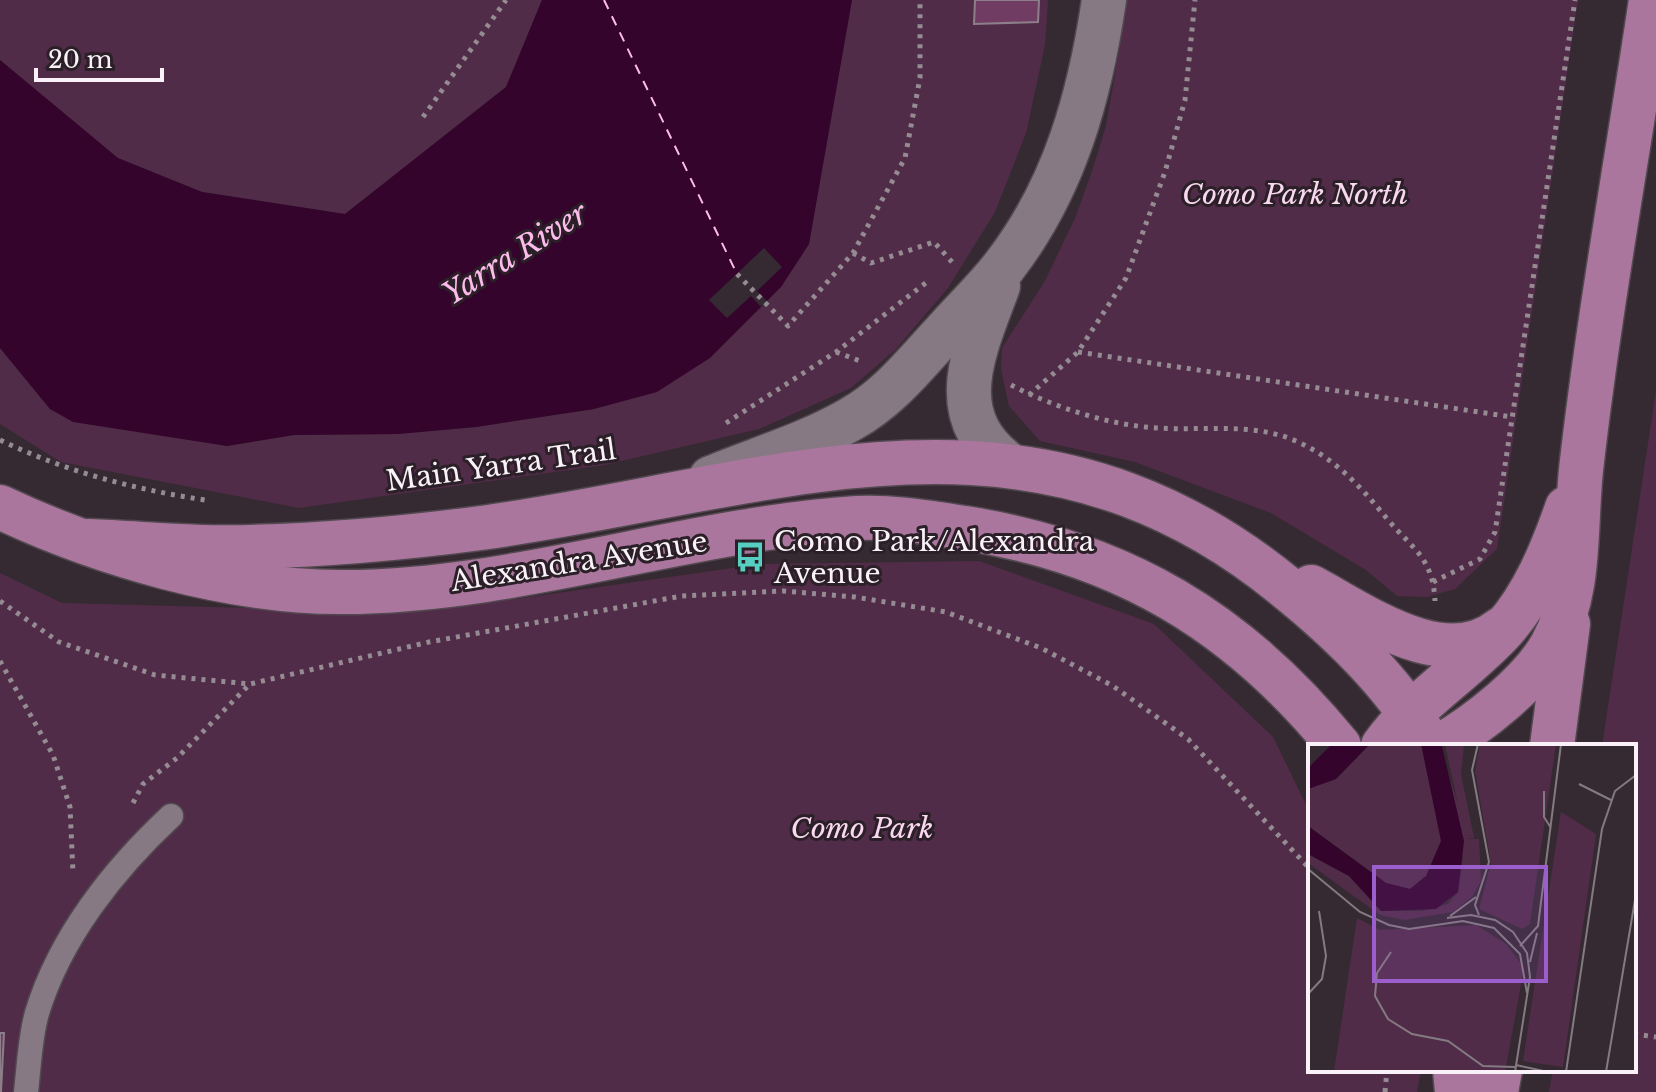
<svg xmlns="http://www.w3.org/2000/svg" width="1656" height="1092" font-family="'Libre Baskerville',serif">
  <style>
    .green { fill: #512c48 }
    .water { fill: #34042c }
    .pier { fill: #362a32 }
    .lines { fill: none; stroke-linecap: round; stroke-linejoin: round }
    .ferry { stroke: #fdbbeb; stroke-width: 2; stroke-dasharray: 10 8; stroke-linecap: butt }
    .building { fill: #703c64; stroke: #8d7f89; stroke-width: 2 }
    .lane-casing { stroke: #52484f; stroke-width: 27 }
    .secondary-casing { stroke: #52484f; stroke-width: 47 }
    .primary-casing { stroke: #52484f; stroke-width: 47 }
    .path { stroke: #958b92; stroke-width: 5; stroke-dasharray: 4 6; stroke-linecap: butt }
    .lane { stroke: #877983; stroke-width: 24 }
    .secondary { stroke: #877983; stroke-width: 44 }
    .primary { stroke: #aa769d; stroke-width: 44 }
    .labels { text-anchor: middle; stroke-width: 6; stroke-linejoin: round; paint-order: stroke }
    .park-label { font-size: 28px; font-style: italic; fill: #fad8f0; stroke: #2b2028 }
    .street-label { font-size: 28px; fill: #faf2f8; stroke: #2b2028 }
    .poi-label { font-size: 28px; fill: #faf2f8; stroke: #2b2028; text-anchor: start }
    .water-label { font-size: 30px; font-style: italic; fill: #fdbbeb; stroke: #2b2028 }
    .inset-river { fill: none; stroke: #34042c; stroke-width: 4 }
    .inset-road { fill: none; stroke: #847a81; stroke-width: 2 }
    .view { fill: #9b5ecd; fill-opacity: 0.15; stroke: #9b5ecd; stroke-width: 4 }
    .inset-edge { fill: none; stroke: #faf2f8; stroke-width: 4 }
  </style>
  <rect width="100%" height="100%" fill="#362a32"/>
  <!-- green -->
  <g class="green">
    <path d="M0,0h542l-36,87 -161,127 -143,-22 -85,-34 -117,-98z"/>
    <path d="M852,0h196l-3,45 -19,88 -31,79 -47,76 -52,61 -45,39 -92,41 -155,36 -305,43 -238,-46 -61,-38v-76l50,61 177,37 67,-11 104,-1 78,-7 118,-18 116,-51 71,-71 28,-43z"/>
    <path d="M1123,0h455l-81,549 -42,40 -28,8 -30,-1 -31,-26 -95,-57 -136,-51 -95,-21 -31,-35 -8,-37 1,-21 43,-67 31,-65 16,-45 14,-45 15,-86z"/>
    <path d="M1656,391v701h-107l4,-22h81v-324h-32z"/>
    <path d="M979,561l175,63 119,113 37,76v257h111l-4,22h-1417v-519l62,30 260,7 194,-11 245,-35z"/>
  </g>
  <!-- water -->
  <path class="water" d="M542,0h310l-43,244 -28,43 -71,71 -53,34 -63,17 -118,18 -78,7 -104,1 -67,11 -154,-24 -23,-13 -50,-61v-288l118,98 84,34 143,22 161,-127z"/>
  <!-- pier -->
  <path class="pier" d="M764,248l18,19 -25,24 10,10 -6,6 -10,-11 -24,22 -18,-18z"/>
  <g class="lines">
    <!-- ferry -->
    <path class="ferry" d="M604,0l133,274"/>
  </g>
  <!-- building -->
  <g class="building">
    <path d="M975,0h64l-1,22 -64,2z"/>
    <path d="M0,1033h4l-3,59h-1z"/>
  </g>
  <g class="lines">
    <!-- lane casing -->
    <g class="lane-casing">
      <path id="lane" d="M26,1092c3,-26 4,-55 11,-79 23,-76 77,-144 134,-197"/>
    </g>
    <!-- secondary casing -->
    <g class="secondary-casing">
      <g id="secondary">
        <path d="M998,286c-24,65 -57,131 13,180"/>
        <path d="M711,478c46,-19 97,-34 140,-59 38,-21 64,-55 93,-86 20,-23 43,-44 61,-68 60,-78 85,-170 99,-265"/>
      </g>
    </g>
    <!-- primary casing -->
    <g class="primary-casing">
      <g id="primary">
        <path d="M0,507c99,47 229,85 339,85 173,1 347,-63 518,-74 35,-2 74,5 108,10 158,25 273,94 374,218"/>
        <path d="M89,541c53,2 107,8 160,6 77,-2 156,-9 232,-19 290,-40 544,-152 802,57 55,44 113,99 147,161"/>
        <path d="M1311,587c51,27 134,88 190,42"/>
        <path d="M1383,746c33,-46 83,-75 121,-117 30,-34 48,-78 63,-121"/>
        <path d="M1440,746c37,-21 91,-63 112,-101 31,-57 22,-121 30,-184 18,-154 46,-307 69,-461"/>
        <path d="M1552,746l16,-122"/>
        <path d="M1455,1070l2,22"/>
        <path d="M1496,1092l4,-22"/>
      </g>
    </g>
    <!-- path -->
    <g class="path">
      <path d="M423,117l83,-117"/>
      <path d="M853,253l18,10 63,-21 18,20"/>
      <path d="M737,274l51,52 65,-73 52,-95 15,-80v-78"/>
      <path d="M836,352l24,9"/>
      <path d="M1078,352l434,65"/>
      <path d="M1011,385c43,22 97,40 146,43 46,3 95,-6 139,13 39,17 66,47 92,79 25,29 45,38 47,81"/>
      <path d="M1029,395l49,-43 48,-74 39,-106 20,-72 10,-100"/>
      <path d="M726,423l110,-71 91,-70"/>
      <path d="M0,440c67,32 133,49 205,60"/>
      <path d="M1433,582l47,-23 15,-27 80,-532"/>
      <path d="M0,601l59,41 96,33 95,9 179,-42 253,-46 101,-5 72,6 91,15 95,36 72,38 75,53 122,130"/>
      <path d="M0,661l53,94 17,52 3,66"/>
      <path d="M133,803l10,-19 34,-26 72,-73"/>
      <path d="M1634,1034l22,3"/>
      <path d="M1385,1092l2,-22"/>
    </g>
    <!-- lane -->
    <use href="#lane" class="lane"/>
    <!-- secondary -->
    <use href="#secondary" class="secondary"/>
    <!-- primary -->
    <use href="#primary" class="primary"/>
  </g>
  <!-- icons -->
  <defs>
    <g id="bus-bare" transform="scale(2.4)"><path d="M-5-6H5V4H4V6H2V4H-2V6H-4V4H-5ZM-3.5-4V0h7V-4ZM-3.5 1.2v1.5H-2V1.2ZM2 1.2v1.5H3.5V1.2Z" fill="#57cec2" stroke="#2b2028" stroke-width="2.5" paint-order="stroke"/></g>
  </defs>
  <g fill-rule="evenodd">
    <use href="#bus-bare" x="750" y="557"/>
  </g>
  <g class="labels">
    <!-- park labels -->
    <g class="park-label">
      <text x="1295" y="204">Como Park North</text>
      <text x="862" y="838">Como Park</text>
    </g>
    <!-- street labels -->
    <g class="street-label">
      <text transform="translate(501 465) rotate(-8)" y="10">Main Yarra Trail</text>
      <text transform="translate(579 561) rotate(-9)" y="10">Alexandra Avenue</text>
    </g>
    <!-- poi labels -->
    <g class="poi-label">
      <text x="774" y="551">Como Park/Alexandra<tspan x="774" dy="32">Avenue</tspan></text>
    </g>
    <!-- water labels -->
    <g class="water-label">
      <text transform="translate(515 254) rotate(-32)" y="10">Yarra River</text>
    </g>
  </g>
  <!-- overview -->
  <g transform="translate(1308 744)">
    <rect width="328" height="328" fill="#362a32"/>
    <path d="M62,0h51l17,62 3,35 -15,35 -16,13 -24,-6 -78,-57v-37l28,-10zM137,0h19l-3,30 13,64 -8,1h13l2,42 -9,16 -19,15 -48,8 -25,-5 -72,-52v-9l41,22 32,35h42l25,-7 10,-12 5,-35 -23,-110 18,57zM172,0h76l-26,180 -8,5 -43,-20 12,-46 -16,-92zM253,68l35,22 -33,233 -40,-6zM49,174l23,12 96,-5 30,19 18,24 -19,104h-171z" fill="#512c48"/>
    <path d="M24,0h38l-34,35 -28,10v-21zM113,0l21,2 22,95 -6,51 -22,17 -55,2 -32,-35 -41,-22v-28l78,57 24,6 16,-13 15,-35z" fill="#34042c"/>
    <path class="inset-river" d="M127,119l15,32"/>
    <path class="inset-road" d="M170,0l-6,26 17,92 -14,43 4,10M271,40l32,16M236,47v26l7,11M0,125l52,43 29,13 20,4 54,-8 31,7 26,26 7,39M142,172l26,-19M139,174l24,-3 24,5 18,12 14,21 3,24 -15,95M212,202l18,-20 23,-182M83,208l-14,21 -2,23 13,23 24,15 36,7 35,25 32,1M222,218l7,-29M0,250l14,-15 4,-23 -7,-45M208,321l32,7M258,328l36,-243 13,-38 21,-16M298,328l30,-178"/>
    <path class="view" d="M66,123h172v114h-172z"/>
    <rect width="328" height="328" class="inset-edge"/>
  </g>
  <!-- scale -->
  <path d="M36 68v12h126v-12" fill="none" stroke="#faf2f8" stroke-width="4"/>
  <text x="48" y="68" font-size="24" fill="#faf2f8" stroke="#2b2028" stroke-width="6" paint-order="stroke">20 m</text>
</svg>
